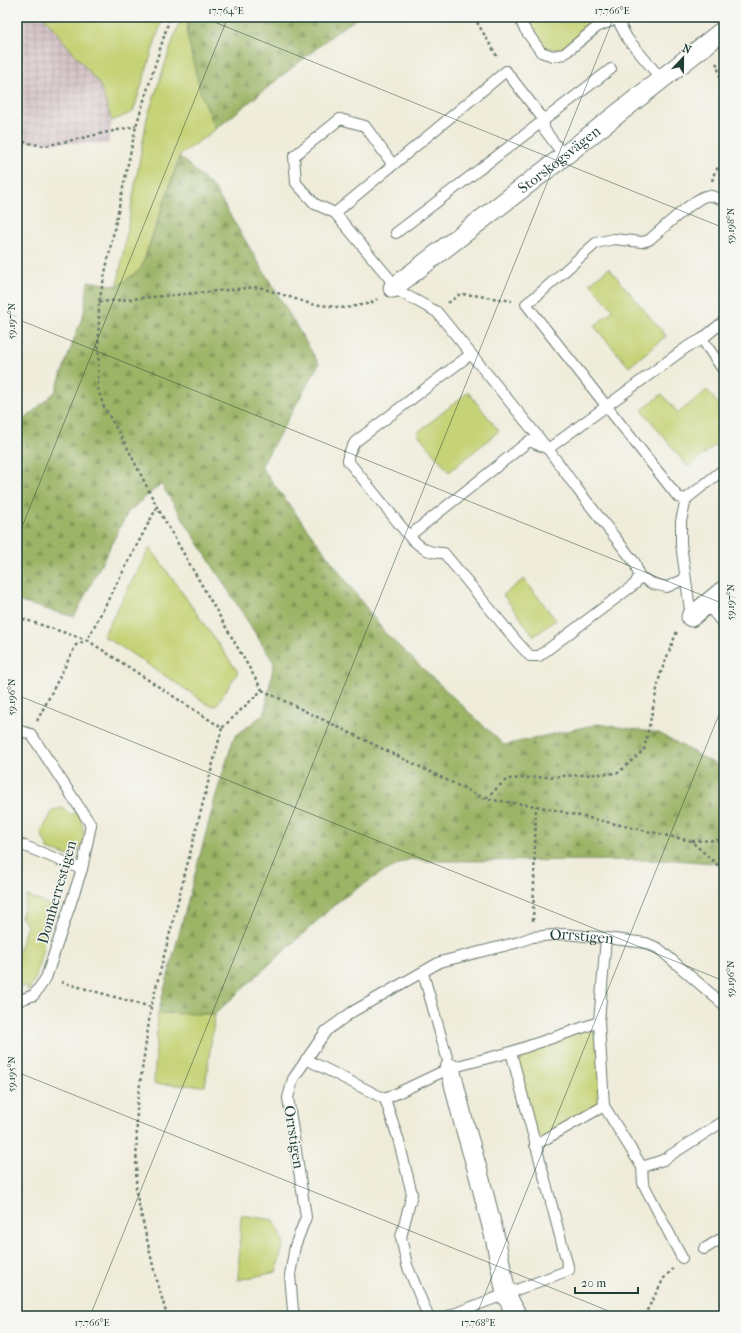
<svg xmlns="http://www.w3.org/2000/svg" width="741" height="1333" font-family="'IM FELL French Canon',serif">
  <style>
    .industrial { fill: url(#industrial-grid) }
    .green { fill: #c5d274; stroke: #728854 }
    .forest { fill: url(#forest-firs); stroke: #5e784d }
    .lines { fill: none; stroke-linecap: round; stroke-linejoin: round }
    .lane-casing { stroke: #687a6e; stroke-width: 12 }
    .street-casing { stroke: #687a6e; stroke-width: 21 }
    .path { stroke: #687a6e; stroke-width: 2.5; stroke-dasharray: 3 3; stroke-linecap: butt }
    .lane { stroke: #fff; stroke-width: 10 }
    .street { stroke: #fff; stroke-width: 19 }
    .ticks { fill: none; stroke: #1f3d34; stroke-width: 1; stroke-opacity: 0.45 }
    .labels { text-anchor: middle; stroke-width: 3; stroke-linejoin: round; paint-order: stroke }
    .street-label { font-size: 15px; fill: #1f3d34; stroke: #f6f6f2 }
    .neatline { fill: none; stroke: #1f3d34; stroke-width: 1.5 }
    .ticks-label { font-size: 10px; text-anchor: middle; fill: #1f3d34 }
  </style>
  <defs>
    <pattern id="industrial-grid" width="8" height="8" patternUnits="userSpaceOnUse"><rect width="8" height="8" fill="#d2bec2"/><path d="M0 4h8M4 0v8" fill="none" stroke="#aa9c9e"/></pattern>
    <pattern id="forest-firs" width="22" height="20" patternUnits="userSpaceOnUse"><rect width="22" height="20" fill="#9cb466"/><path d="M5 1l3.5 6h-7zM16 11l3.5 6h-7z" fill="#7f9455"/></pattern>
  </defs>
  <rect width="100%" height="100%" fill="#f6f6f2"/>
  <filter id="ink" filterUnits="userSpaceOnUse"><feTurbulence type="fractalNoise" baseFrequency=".025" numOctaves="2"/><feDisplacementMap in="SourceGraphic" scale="8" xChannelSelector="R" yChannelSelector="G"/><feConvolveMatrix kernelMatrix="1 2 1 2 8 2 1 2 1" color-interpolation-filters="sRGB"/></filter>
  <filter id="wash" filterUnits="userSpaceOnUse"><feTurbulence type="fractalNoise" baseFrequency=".012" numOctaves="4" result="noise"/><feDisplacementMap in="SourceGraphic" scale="16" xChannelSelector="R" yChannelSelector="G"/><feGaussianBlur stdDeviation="0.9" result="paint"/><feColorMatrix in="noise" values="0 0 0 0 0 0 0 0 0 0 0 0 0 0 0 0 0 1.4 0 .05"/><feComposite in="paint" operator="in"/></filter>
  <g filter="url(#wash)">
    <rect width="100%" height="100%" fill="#efecda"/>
    <!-- industrial -->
    <path class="industrial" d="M17,17h27l56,68 12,36 -4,23 -91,-2z"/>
    <!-- green -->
    <g class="green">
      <path d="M44,17h119l-30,95 -21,9 -12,-36z"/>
      <path d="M181,17h8l-2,17 13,57 16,38 -36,26 -39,114 -24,18 30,-169z"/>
      <path d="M530,17h68v5l-30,27h-16l-9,-2 -12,-16z"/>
      <path d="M609,268l57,68 -37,31 -35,-41 19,-16 -23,-27z"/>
      <path d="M707,390l17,21v27l-36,29 -46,-57 20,-16 16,19z"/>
      <path d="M468,392l31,39 -50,41 -32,-39z"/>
      <path d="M150,547l88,125 -22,34 -7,-1 -86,-57 -20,-12z"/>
      <path d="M524,579l32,41 -22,16 -31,-41z"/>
      <path d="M63,808l8,7 4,-3 5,3c4,17 9,33 -11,41l-21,-7 -7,-16 12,-23z"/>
      <path d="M27,896l26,10 -17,71 -8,15 -1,-6 -10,2v-32l10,-31 -6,-8z"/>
      <path d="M158,1013l57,1 -10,72 -51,-2z"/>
      <path d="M599,1022l5,84 -69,39 -24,-93z"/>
      <path d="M241,1215l33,5 10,22 -8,30 -38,8z"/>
    </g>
    <!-- forest -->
    <g class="forest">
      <path d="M189,17h170l-21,14 -122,98 -16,-38 -13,-57z"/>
      <path d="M180,157l34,31 105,176 -58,103 124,166 119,112 94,-21 61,9 65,36v95l-49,-4 -247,1 -18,-2 -29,14 -41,27 -125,114 -57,-1 58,-218 18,-58 30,-23 10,-51 -113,-179 -33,28 -54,105 -57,-16v-175l38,-34 29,-80 4,-31 30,5 23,-17z"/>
    </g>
  </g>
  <g filter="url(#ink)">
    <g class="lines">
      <!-- lane casing -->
      <g class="lane-casing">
        <g id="lane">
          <path d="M519,17l5,11 17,24 12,4 11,-2 33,-27 19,-8"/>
          <path d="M616,17l11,21 35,42"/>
          <path d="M393,165l113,-94 38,49v9l20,27"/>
          <path d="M724,201c-6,-3 -11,-6 -18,-5 -11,2 -46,35 -57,44l-7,2 -28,-3 -18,4 -57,51 -13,10 152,193 8,2 38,-30"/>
          <path d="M335,213l58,-48 -28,-39 -25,-7 -46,37 2,27 19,21 20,9 54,65 4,10 44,24 34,42 -116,88 -7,13v6l61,75 120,-95 19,8 -77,-95"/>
          <path d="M396,233l215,-164"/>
          <path d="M702,339l22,32"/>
          <path d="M686,499l-5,22v23l10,73"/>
          <path d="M409,536c12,12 18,17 35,17l74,90 12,13h9l96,-72 4,-8 -4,-13 -57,-73 -30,-41 139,-102 15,-8 22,-18"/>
          <path d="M639,576l14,8 14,3 18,-8"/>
          <path d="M707,604l17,21"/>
          <path d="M17,730l14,4 60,91 -9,44 -36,109 -12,17 -17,6"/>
          <path d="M17,843l65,26"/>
          <path d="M606,938l-7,84 5,84 38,61 1,16 39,75"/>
          <path d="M423,973l27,95"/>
          <path d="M306,1059l79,40 13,39 14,56 -11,43 6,28 21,51"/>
          <path d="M385,1099l65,-31 61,-16 88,-30"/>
          <path d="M535,1145l69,-39"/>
          <path d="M642,1167l21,-7 61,-39"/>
          <path d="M704,1249l20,-12"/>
          <path id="s1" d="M295,1316l-2,-6 -3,-35 5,-29 11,-29 -18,-119 5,-19 33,-48 26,-19 88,-50 79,-20 13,-5 32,-3 42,4 40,5 12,5 66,57"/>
          <path d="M448,1316l121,-46 -58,-218"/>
        </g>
      </g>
      <!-- street casing -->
      <g class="street-casing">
        <g id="street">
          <path id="s2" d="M393,288l171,-132 160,-126"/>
          <path d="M691,617l33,-27"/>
          <path d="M450,1068l13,52 15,52 18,70 10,52 11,22"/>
        </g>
      </g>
      <!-- path -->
      <g class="path">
        <path d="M474,17l24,41"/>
        <path d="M474,19l14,-2"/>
        <path d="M17,141l28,5 91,-20"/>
        <path d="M712,181l3,-10 9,-9 -4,-86 -4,-15"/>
        <path d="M99,302l160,-15 52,17 35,4 25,-5 6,-4"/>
        <path d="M448,303l12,-9 13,1 39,6"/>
        <path d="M157,507l-70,133 135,88 40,-38 -105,-183 -32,-64 -22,-38 -5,-16 1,-87 37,-176 34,-109"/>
        <path d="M17,617l70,23"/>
        <path d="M262,690l224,109 50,7 155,35 33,30"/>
        <path d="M37,721l39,-76 11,-5"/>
        <path d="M486,798l21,-19 111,-6 26,-23 16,-75 17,-44"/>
        <path d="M692,841l32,-1"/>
        <path d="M533,921l3,-115"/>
        <path d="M61,982l90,25 71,-279"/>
        <path d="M151,1007l-14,98 -1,87 18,78 13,46"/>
        <path d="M644,1316l20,-38 9,-9"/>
      </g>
      <!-- lane -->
      <use href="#lane" class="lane"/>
      <!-- street -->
      <use href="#street" class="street"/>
    </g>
  </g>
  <!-- ticks -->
  <path class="ticks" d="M202,17l522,211M17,319l707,285M17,539l211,-522M17,695l707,286M17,1072l604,244M90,1316l524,-1299M476,1316l248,-614"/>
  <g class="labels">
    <!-- street labels -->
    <g class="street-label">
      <text dy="5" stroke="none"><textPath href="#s2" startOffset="210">Storskogsvägen</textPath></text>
      <text transform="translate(57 892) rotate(-74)" y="5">Domherrestigen</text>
      <text dy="5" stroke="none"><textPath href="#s1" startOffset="579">Orrstigen</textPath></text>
      <text transform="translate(294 1137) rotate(81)" y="5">Orrstigen</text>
    </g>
  </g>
  <!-- margin -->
  <rect width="741" height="1333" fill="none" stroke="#f6f6f2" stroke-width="44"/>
  <!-- north arrow -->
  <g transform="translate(683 58) rotate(22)" stroke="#f6f6f2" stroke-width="3" paint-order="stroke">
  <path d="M0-3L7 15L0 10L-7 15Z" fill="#1f3d34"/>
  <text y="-6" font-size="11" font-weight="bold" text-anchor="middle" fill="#1f3d34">N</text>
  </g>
  <!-- scale -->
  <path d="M575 1287v6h63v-6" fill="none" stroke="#1f3d34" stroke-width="2"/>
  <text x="581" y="1287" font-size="12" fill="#1f3d34" stroke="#f6f6f2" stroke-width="3" paint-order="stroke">20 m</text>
  <rect x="22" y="22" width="697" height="1289" class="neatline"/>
  <g class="ticks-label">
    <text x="226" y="14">17.764°E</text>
    <text x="612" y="14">17.766°E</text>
    <text transform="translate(730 226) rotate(-90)" y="4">59.198°N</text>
    <text transform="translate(11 321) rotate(-90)" y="4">59.197°N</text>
    <text transform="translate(730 602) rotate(-90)" y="4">59.197°N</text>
    <text transform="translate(11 697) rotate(-90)" y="4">59.196°N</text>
    <text transform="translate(730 979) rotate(-90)" y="4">59.196°N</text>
    <text transform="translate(11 1074) rotate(-90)" y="4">59.195°N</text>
    <text x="92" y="1326">17.766°E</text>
    <text x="478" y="1326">17.768°E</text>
  </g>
</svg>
